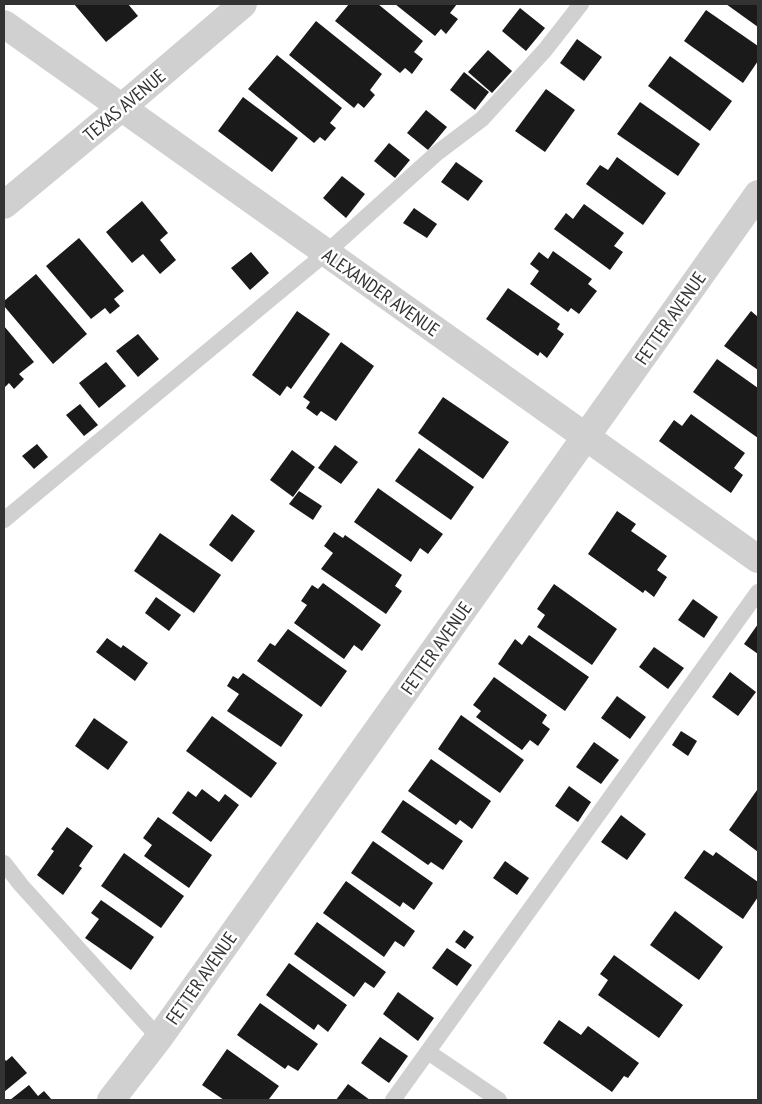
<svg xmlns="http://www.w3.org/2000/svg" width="762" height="1104" font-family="'PT Sans Narrow',sans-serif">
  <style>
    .building { fill: #1a1a1a }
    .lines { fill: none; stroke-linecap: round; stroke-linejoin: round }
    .lane { stroke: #d0d0d0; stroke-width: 16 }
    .street { stroke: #d0d0d0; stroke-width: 28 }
    .labels { text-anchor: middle; stroke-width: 5; stroke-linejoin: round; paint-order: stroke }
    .street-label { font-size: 19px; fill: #333; stroke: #fff }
  </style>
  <rect width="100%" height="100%" fill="#fff"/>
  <!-- building -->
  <g class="building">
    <path d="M74,4h54l10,12 -32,26z"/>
    <path d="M349,4h29l45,37 -9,11 9,7 -11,15 -7,-6 -5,5 -65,-52z"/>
    <path d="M395,4h62l-7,9 8,6 -12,15 -5,-5 -6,7z"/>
    <path d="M726,4h32v23z"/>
    <path d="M520,8l25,20 -19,23 -24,-20z"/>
    <path d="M706,10l52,36v15l-15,22 -59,-42z"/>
    <path d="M316,21l66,53 -12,16 5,5 -11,13 -6,-5 -4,5 -65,-53z"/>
    <path d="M577,39l25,18 -18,24 -24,-18z"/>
    <path d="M488,50l24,21 -20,22 -24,-21z"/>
    <path d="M277,55l65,53 -12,15 6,5 -11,13 -5,-4 -6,6 -66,-54z"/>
    <path d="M670,56l62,45 -22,30 -62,-45z"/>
    <path d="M464,72l25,20 -14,18 -25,-20z"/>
    <path d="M546,89l29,21 -30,42 -30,-21z"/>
    <path d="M243,97l55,41 -26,34 -54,-41z"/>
    <path d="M640,102l60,42 -22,32 -61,-42z"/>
    <path d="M426,110l21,17 -19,23 -21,-17z"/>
    <path d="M389,143l21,17 -15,18 -21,-17z"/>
    <path d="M617,157l49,36 -23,32 -57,-41 14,-19 8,5z"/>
    <path d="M456,162l27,19 -15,20 -27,-19z"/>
    <path d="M342,176l23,18 -19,24 -23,-20z"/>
    <path d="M142,201l26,32 -8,7 16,20 -16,14 -17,-20 -11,9 -26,-31z"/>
    <path d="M584,204l40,29 -10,13 9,6 -13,18 -56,-41 12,-16 7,6z"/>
    <path d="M414,208l23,16 -10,14 -24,-15z"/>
    <path d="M79,238l45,53 -10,8 6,7 -10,8 -5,-6 -14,11 -45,-53z"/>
    <path d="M553,251l39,28 -4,5 9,7 -18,23 -8,-6 -3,4 -38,-28 9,-13 -9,-7 9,-12 9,7z"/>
    <path d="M251,252l18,21 -19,17 -19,-22z"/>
    <path d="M36,274l51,60 -34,30 -49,-58v-5z"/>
    <path d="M508,288l52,36 -3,5 7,5 -17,24 -7,-6 -2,4 -52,-37z"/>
    <path d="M297,311l33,23 -39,55 -4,-3 -7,10 -28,-21z"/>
    <path d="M751,311l7,6v53l-34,-24z"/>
    <path d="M4,326l30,36 -15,12 5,5 -10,10 -5,-6 -5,5z"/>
    <path d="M138,334l21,25 -21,18 -22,-26z"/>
    <path d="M341,342l33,24 -38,55 -15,-10 -4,5 -11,-8 4,-6 -7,-5z"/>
    <path d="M717,359l41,29v50l-65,-46z"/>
    <path d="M106,362l20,24 -27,22 -20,-25z"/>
    <path d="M443,397l66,45 -26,37 -65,-46z"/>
    <path d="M80,404l18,21 -14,11 -18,-21z"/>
    <path d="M691,414l54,39 -11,15 9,7 -12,18 -72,-52 15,-21 8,6z"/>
    <path d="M37,444l11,13 -14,12 -12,-13z"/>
    <path d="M335,445l23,17 -17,22 -23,-16z"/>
    <path d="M419,448l55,39 -23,33 -56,-39z"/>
    <path d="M292,450l23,17 -22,30 -23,-17z"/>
    <path d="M378,488l65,46 -15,20 -8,-6 -9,14 -57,-40z"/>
    <path d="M299,491l23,15 -9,14 -24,-16z"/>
    <path d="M617,511l19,13 -5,7 36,25 -10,14 10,7 -13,20 -9,-7 -2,3 -55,-39z"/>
    <path d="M232,514l23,17 -23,31 -23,-17z"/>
    <path d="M334,532l9,6 2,-3 57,40 -7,11 7,5 -16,23 -65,-45 12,-16 -9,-7z"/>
    <path d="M160,533l61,42 -27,38 -60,-42z"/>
    <path d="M323,583l58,42 -19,26 -8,-6 -10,14 -50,-36 13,-18 -6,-4 11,-16 6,4z"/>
    <path d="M554,584l63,45 -25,36 -55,-38 8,-12 -8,-6z"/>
    <path d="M156,597l25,18 -12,16 -24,-18z"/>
    <path d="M693,599l25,18 -14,21 -26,-18z"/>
    <path d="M758,624v30l-14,-10z"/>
    <path d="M288,629l59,42 -26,36 -64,-46 13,-18 5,3z"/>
    <path d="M529,635l60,42 -24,34 -67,-47 17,-25 7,6z"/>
    <path d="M107,638l14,10 2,-3 25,18 -13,18 -39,-29z"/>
    <path d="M654,647l30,21 -16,21 -29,-22z"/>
    <path d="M730,672l26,20 -18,24 -26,-19z"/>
    <path d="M243,673l60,42 -22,32 -54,-36 12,-17 -12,-8 6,-10 5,3z"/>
    <path d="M494,677l53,38 -5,8 8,6 -12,17 -8,-6 -8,10 -46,-33 5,-6 -8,-6z"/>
    <path d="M617,696l29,21 -16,22 -29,-21z"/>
    <path d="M461,715l63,45 -24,33 -62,-44z"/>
    <path d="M212,716l65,47 -26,35 -65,-47z"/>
    <path d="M94,718l34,24 -20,28 -33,-24z"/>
    <path d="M681,731l16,10 -9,15 -16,-11z"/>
    <path d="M594,742l25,18 -18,24 -25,-17z"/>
    <path d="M431,759l60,42 -19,28 -12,-9 -4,5 -48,-34z"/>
    <path d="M569,786l22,16 -13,20 -23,-16z"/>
    <path d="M202,789l17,13 6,-8 14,11 -28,37 -39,-29 16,-22 8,6z"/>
    <path d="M757,790l1,1v61l-29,-22z"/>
    <path d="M403,800l60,41 -20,29 -12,-8 -3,3 -47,-33z"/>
    <path d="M621,815l25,19 -19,26 -26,-18z"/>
    <path d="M158,817l54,38 -23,33 -45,-32 8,-11 -9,-7z"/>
    <path d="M67,827l26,19 -14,20 3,2 -19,27 -26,-20 17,-24 -3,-2z"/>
    <path d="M373,841l60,42 -19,27 -11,-8 -3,5 -49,-34z"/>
    <path d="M704,850l9,6 3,-4 42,30v15l-15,22 -59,-41z"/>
    <path d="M124,853l60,43 -23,32 -60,-42z"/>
    <path d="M505,861l24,17 -12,17 -24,-17z"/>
    <path d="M346,881l69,50 -11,16 -9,-6 -11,16 -61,-44z"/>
    <path d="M101,900l53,37 -23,33 -46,-32 14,-19 -8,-6z"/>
    <path d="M675,911l48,36 -24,33 -49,-35z"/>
    <path d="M317,922l69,50 -12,16 -9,-6 -11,15 -60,-43z"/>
    <path d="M464,930l10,7 -9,12 -10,-7z"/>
    <path d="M447,948l25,17 -15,21 -25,-18z"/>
    <path d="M614,955l69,50 -24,33 -61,-43 10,-15 -8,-6z"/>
    <path d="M289,963l58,42 -19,27 -10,-8 -4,6 -48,-35z"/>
    <path d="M398,992l36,26 -16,23 -35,-27z"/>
    <path d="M260,1003l58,41 -20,27 -10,-6 -3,4 -48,-34z"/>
    <path d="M559,1020l22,15 7,-9 51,37 -11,15 -4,-2 -12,16 -69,-49z"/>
    <path d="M380,1037l28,19 -19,27 -28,-20z"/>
    <path d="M227,1049l52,37 -10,13 2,1h-47l-22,-15z"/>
    <path d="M12,1056l15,17 -23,19v-34l2,3z"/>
    <path d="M348,1084l22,16h-34z"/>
    <path d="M29,1085l9,11 6,-5 8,9h-42z"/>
  </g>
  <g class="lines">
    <!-- lane -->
    <g class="lane">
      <path d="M4,520l322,-267 111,-100 45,-34 63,-69 36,-46"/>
      <path d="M4,863l17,22 138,153"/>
      <path d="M428,1052l71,48"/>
      <path d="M393,1100l365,-508"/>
    </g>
    <!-- street -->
    <g class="street">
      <path d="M4,24l754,535"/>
      <path d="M4,205l117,-97 122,-104"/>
      <path d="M111,1100l48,-62 599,-844"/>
    </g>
  </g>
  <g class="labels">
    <!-- street labels -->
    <g class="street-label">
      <text transform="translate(124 105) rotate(-40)" y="7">TEXAS AVENUE</text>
      <text transform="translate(381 292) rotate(35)" y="7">ALEXANDER AVENUE</text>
      <text transform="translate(670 318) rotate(-55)" y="7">FETTER AVENUE</text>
      <text transform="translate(436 648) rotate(-55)" y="7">FETTER AVENUE</text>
      <text transform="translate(201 978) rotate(-55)" y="7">FETTER AVENUE</text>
    </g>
  </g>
  <!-- border -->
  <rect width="762" height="1104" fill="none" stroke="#333333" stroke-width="10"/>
</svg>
